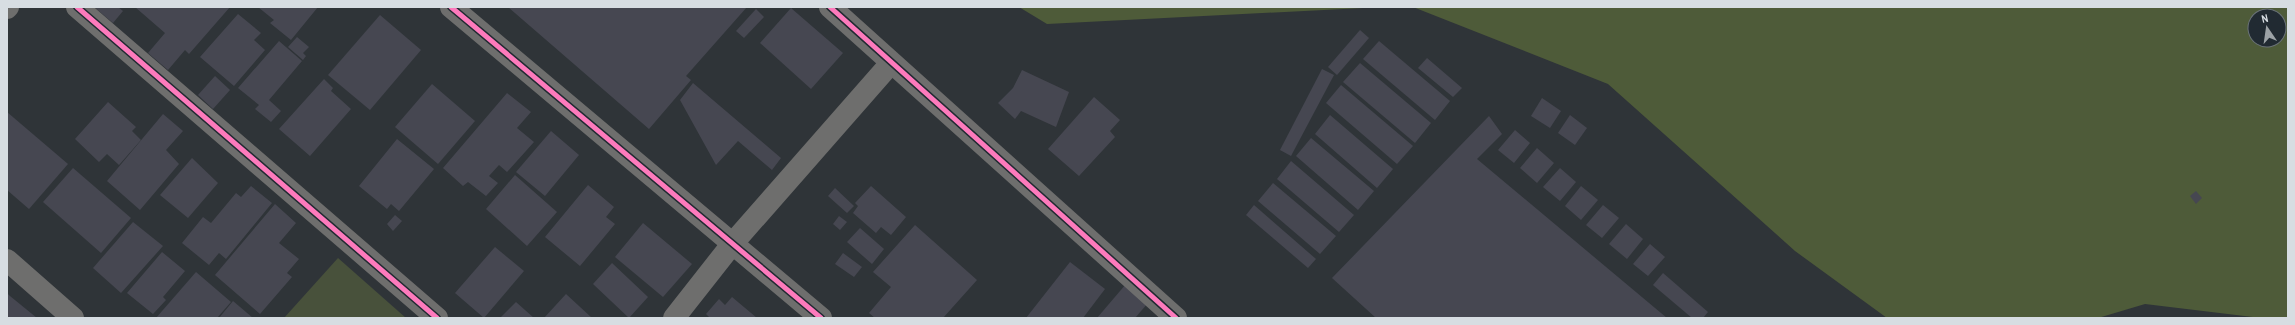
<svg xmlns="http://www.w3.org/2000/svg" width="2295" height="325" font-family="'Archivo Narrow',sans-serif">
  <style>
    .green { fill: #48513b }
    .forest { fill: #4e5b39; fill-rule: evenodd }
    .building { fill: #464751 }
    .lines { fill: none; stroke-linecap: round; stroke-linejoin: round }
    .minor { stroke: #6e6e6d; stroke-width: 22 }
    .cycleway-casing { stroke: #212a32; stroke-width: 8 }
    .cycleway { stroke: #fd7abc; stroke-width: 5 }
  </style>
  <rect width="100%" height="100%" fill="#2f3438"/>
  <!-- green -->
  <path class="green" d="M338,258l68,60h-122z"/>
  <!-- forest -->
  <g class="forest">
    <path d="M1019,7h364l-336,17z"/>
    <path d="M1413,7h875v311h-27l-116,-14 -47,14h-211l-92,-67 -187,-167zM2255,16h24v24h-24z"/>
  </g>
  <!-- building -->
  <g class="building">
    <path d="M94,7h24l5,4 -10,12z"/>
    <path d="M135,7h95l-41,47 -4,-4 -17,20 -20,-17 17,-20z"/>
    <path d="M258,7h60l-27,33 -21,-17 4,-3z"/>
    <path d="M508,7h239l-61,69 5,4 -42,49z"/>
    <path d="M791,8l52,45 -32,36 -51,-46z"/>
    <path d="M756,9l8,8 -20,21 -8,-7z"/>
    <path d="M238,14l23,19 -7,7 11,10 -31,36 -34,-29z"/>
    <path d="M380,15l41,35 -51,60 -42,-35z"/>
    <path d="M1360,30l9,8 -32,37 -9,-8z"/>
    <path d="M297,37l12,10 -6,6 3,3 -3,4 -15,-13z"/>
    <path d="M279,41l23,20 -33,39 12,11 -10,11 -16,-13 4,-4 -21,-17z"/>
    <path d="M1379,41l71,60 -15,19 -72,-61z"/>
    <path d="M1427,58l35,30 -9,9 -35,-29z"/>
    <path d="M1360,63l71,60 -16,20 -72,-61z"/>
    <path d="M1322,69l12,6 -43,81 -11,-6z"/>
    <path d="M1022,70l47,22 -13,35 -35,-16 -6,8 -17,-16 15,-15z"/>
    <path d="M215,76l15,14 -17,19 -15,-14z"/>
    <path d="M324,79l9,9 -2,3 20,18 -41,47 -31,-27z"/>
    <path d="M693,83l88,75 -9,12 -34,-29 -22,24 -36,-65z"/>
    <path d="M432,84l43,37 -37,43 -43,-37z"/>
    <path d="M1341,85l72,61 -16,18 -71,-61z"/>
    <path d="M507,93l24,19 -14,16 17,14 -27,30 -8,-7 -10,11 9,7 -12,13 -18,-14 -5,4 -20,-18z"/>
    <path d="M1094,97l26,23 -10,11 5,6 -36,39 -31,-27z"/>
    <path d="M1542,98l19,13 -11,17 -19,-12z"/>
    <path d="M108,102l28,25 -4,4 9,9 -22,25 -12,-11 -8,8 -24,-23z"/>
    <path d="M7,112l61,52 -39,45 -22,-19z"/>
    <path d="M163,114l20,17 -17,19 13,14 -39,46 -33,-29z"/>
    <path d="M1330,115l63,54 -16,19 -62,-54z"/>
    <path d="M1570,115l17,13 -12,17 -17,-12z"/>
    <path d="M1489,116l13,18 -25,25 190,159h-291l-44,-40z"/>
    <path d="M1515,130l15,13 -16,20 -16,-13z"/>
    <path d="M551,131l28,24 -34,41 -29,-24z"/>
    <path d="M1311,138l63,53 -16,19 -62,-54z"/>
    <path d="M397,139l37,30 -35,42 -8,-7 -4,5 -28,-23z"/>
    <path d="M1537,148l17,15 -17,20 -17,-15z"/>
    <path d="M192,158l26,25 -30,35 -28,-23z"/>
    <path d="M1291,161l63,54 -15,17 -62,-53z"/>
    <path d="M73,168l58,50 -30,35 -58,-51z"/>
    <path d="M1560,168l16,14 -16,19 -17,-14z"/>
    <path d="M515,175l42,37 -30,34 -41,-37z"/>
    <path d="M1273,183l63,53 -16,18 -62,-53z"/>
    <path d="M588,185l26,22 -8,10 9,7 -35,42 -35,-29z"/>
    <path d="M251,186l21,17 -46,56 -7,-6 -10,12 -27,-22 21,-26 8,6 25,-30 5,4z"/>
    <path d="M871,186l35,31 -15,18 -10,-8 -5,6 -23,-20 5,-7 -3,-3z"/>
    <path d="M1581,186l17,14 -17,20 -16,-14z"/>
    <path d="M835,188l19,18 -7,7 -19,-17z"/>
    <path d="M2196,191l6,7 -6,6 -6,-8z"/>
    <path d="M275,204l21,19 -17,20 20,16 -12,14 5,4 -32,37 -45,-39z"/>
    <path d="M1254,205l62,54 -8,9 -62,-53z"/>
    <path d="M1603,205l16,13 -17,20 -16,-13z"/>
    <path d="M395,215l7,6 -9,10 -6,-7z"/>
    <path d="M839,216l8,6 -7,8 -7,-6z"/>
    <path d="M133,222l30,24 -42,47 -28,-25z"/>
    <path d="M643,223l49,41 -29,33 -48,-40z"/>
    <path d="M1626,224l17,15 -16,20 -18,-15z"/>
    <path d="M915,225l62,55 -34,38h-68l-6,-5 22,-26 -18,-15z"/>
    <path d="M860,228l24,21 -12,15 -25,-22z"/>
    <path d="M1650,244l15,13 -17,19 -15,-12z"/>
    <path d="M495,247l29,24 -40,47 -29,-25z"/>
    <path d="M162,252l23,19 -22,26 3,3 -13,14 -26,-21z"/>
    <path d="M843,253l19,14 -8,10 -19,-13z"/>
    <path d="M1070,262l35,27 -22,29h-57z"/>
    <path d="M612,263l36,34 -19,21 -36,-34z"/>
    <path d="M196,272l35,30 -14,16h-61z"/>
    <path d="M1663,273l45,39 -5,6h-11l-39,-33z"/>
    <path d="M1126,284l22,19 -13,15h-38z"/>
    <path d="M7,293l3,3 27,22h-30z"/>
    <path d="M566,294l26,24h-48z"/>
    <path d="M732,297l25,21h-47l-4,-4 13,-15 6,6z"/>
    <path d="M233,301l20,17h-34z"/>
    <path d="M516,302l18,16h-34z"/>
  </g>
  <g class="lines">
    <!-- minor -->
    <g class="minor">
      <path d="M77,7l360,311"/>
      <path d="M451,7l370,311"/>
      <path d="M830,7l346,311"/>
      <path d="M7,8l1,-1"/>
      <path d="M7,260l66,58"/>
      <path d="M674,318l59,-75 158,-180"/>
    </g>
    <!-- cycleway casing -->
    <g class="cycleway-casing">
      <g id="cycleway">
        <path d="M77,7l360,311"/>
        <path d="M451,7l370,311"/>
        <path d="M830,7l346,311"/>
      </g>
    </g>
    <!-- cycleway -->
    <use href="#cycleway" class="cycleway"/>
  </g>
  <!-- border -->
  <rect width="2295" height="325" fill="none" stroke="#d7dde2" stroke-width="16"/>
  <!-- north arrow -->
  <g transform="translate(2267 28) rotate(347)"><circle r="19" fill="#212a32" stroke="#6a7278"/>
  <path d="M0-3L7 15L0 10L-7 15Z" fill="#9ca2a6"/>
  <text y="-6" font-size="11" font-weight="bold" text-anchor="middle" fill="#d7dde2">N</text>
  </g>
</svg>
